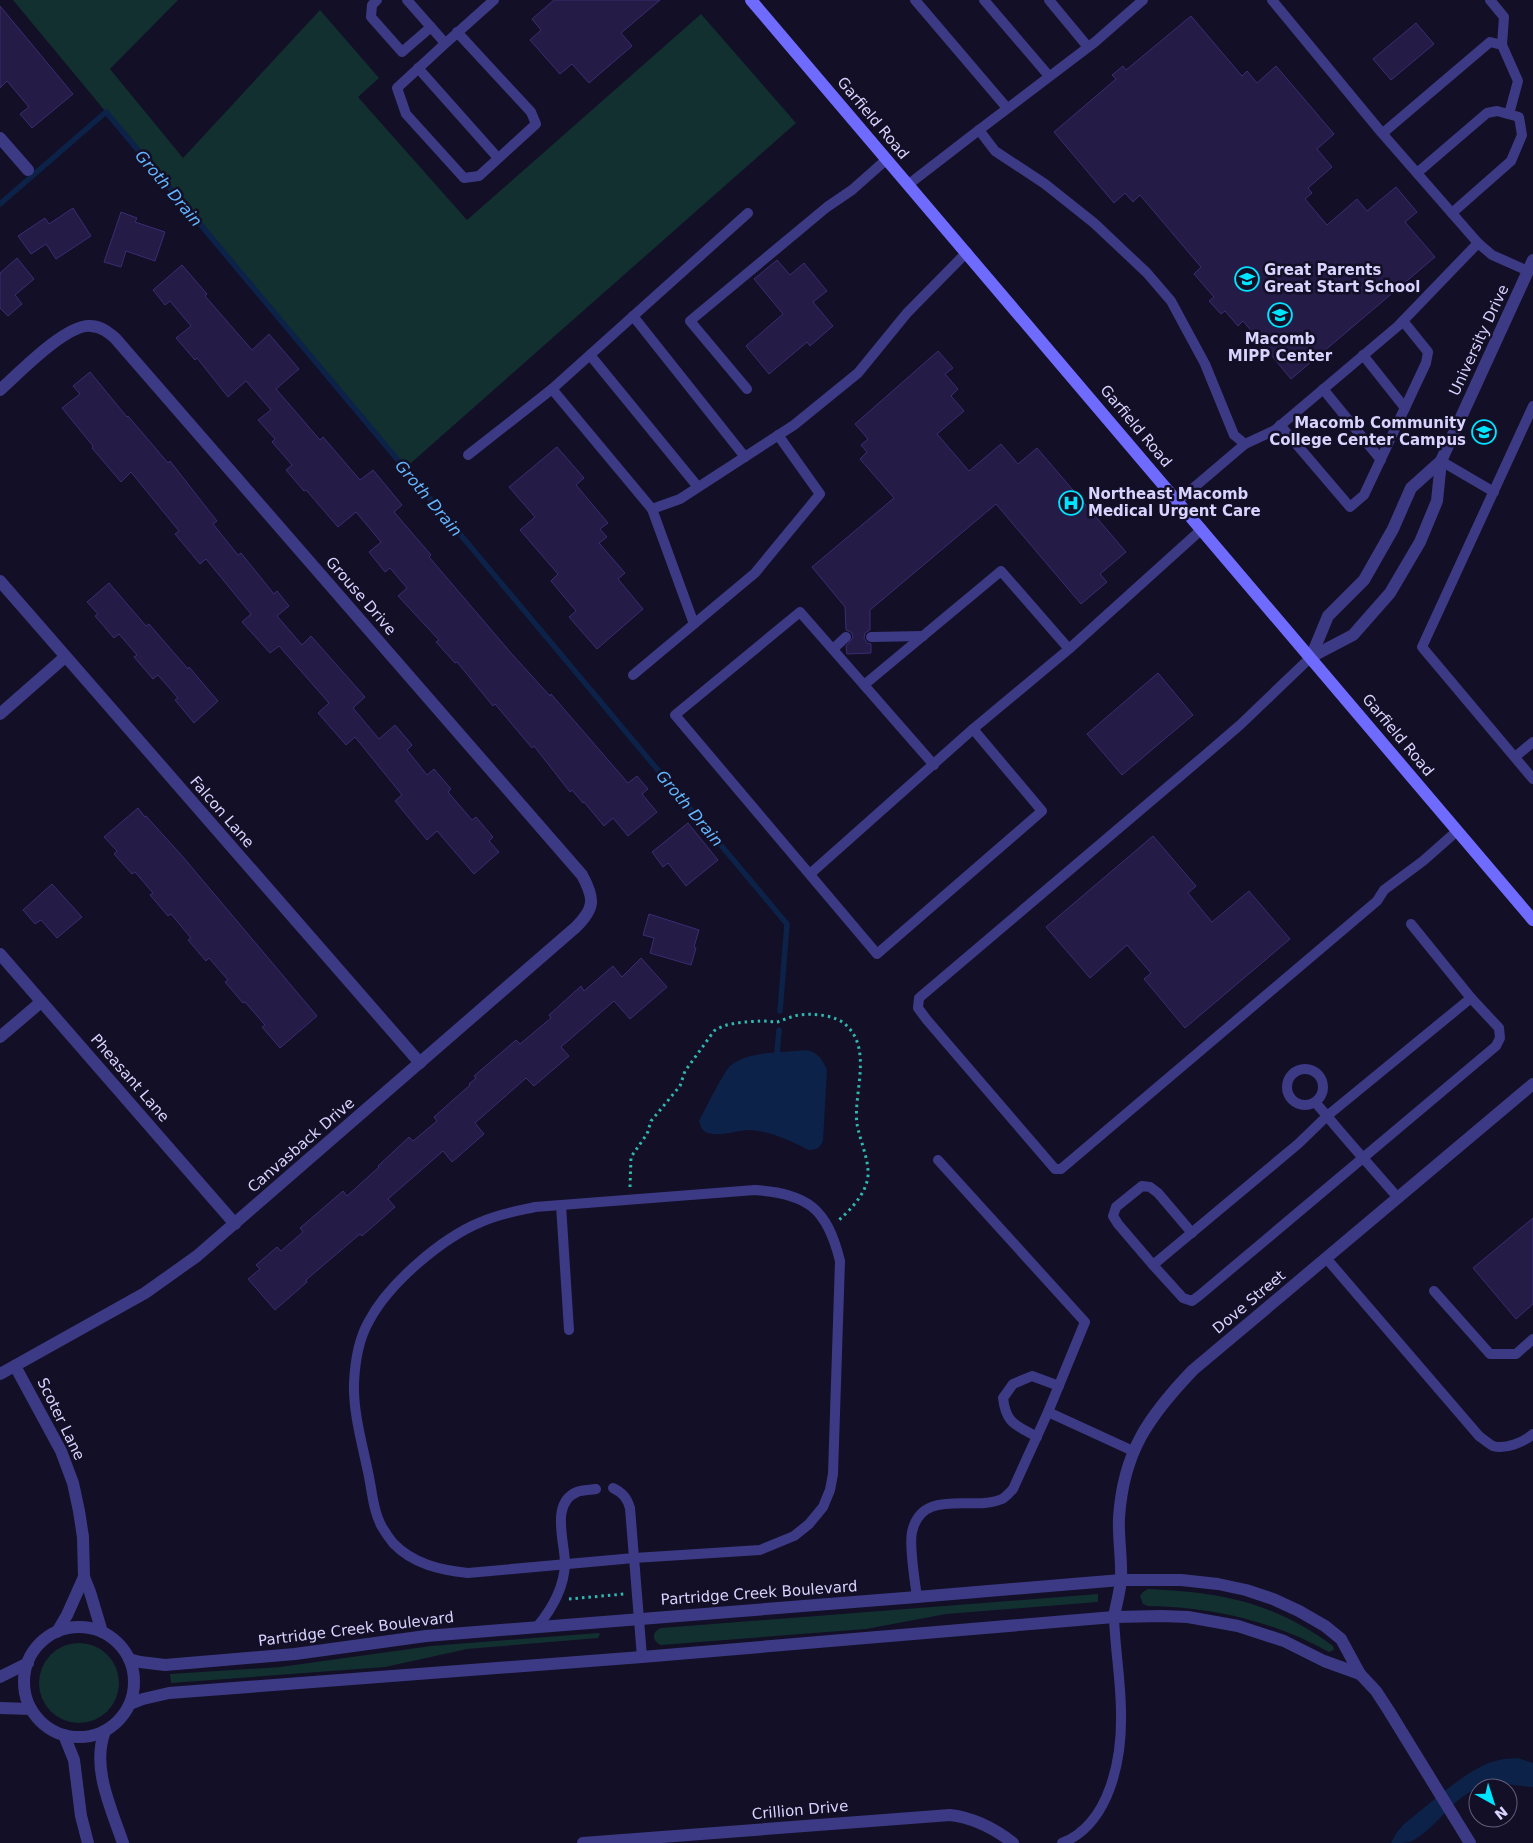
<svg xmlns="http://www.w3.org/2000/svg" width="1533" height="1843" font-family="'DejaVu Sans',sans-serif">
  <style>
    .green { fill: #12302f }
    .water { fill: #0c2248 }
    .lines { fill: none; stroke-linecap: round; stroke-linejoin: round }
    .stream { stroke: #0c2248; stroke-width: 5.5 }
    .building { fill: #241b47; stroke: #3b2d73 }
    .path { stroke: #2fb8b0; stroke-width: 3; stroke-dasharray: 2.5 4; stroke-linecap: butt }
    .service { stroke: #3d3a85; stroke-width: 10 }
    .minor { stroke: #3d3a85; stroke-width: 12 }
    .secondary { stroke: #6f6bff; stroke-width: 12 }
    .labels { text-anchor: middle; stroke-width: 5; stroke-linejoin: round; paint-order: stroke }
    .street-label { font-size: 15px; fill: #d9d4ff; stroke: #130f26 }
    .poi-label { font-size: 15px; font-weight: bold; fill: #d9d4ff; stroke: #130f26; text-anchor: start }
    .water-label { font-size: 16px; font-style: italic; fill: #62b6ff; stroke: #130f26 }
  </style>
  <rect width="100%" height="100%" fill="#130f26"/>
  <!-- green -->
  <g class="green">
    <path d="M13,0h165l-68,69 73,89 137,-148 59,68 -21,19 109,123 234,-206 95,109 -393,347z"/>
    <path d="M1148,1589c72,3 126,13 185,57l1,4 -5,2c-55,-31 -118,-45 -181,-46l-5,-2 -3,-8 3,-4z"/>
    <path d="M1098,1594v8l-152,12 -80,15 -205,16c-9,-4 -10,-13 0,-17z"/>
    <path d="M598,1633l2,1 -2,4 -131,11 -82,18 -214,16 -1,-9 110,-7 151,-21z"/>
    <circle cx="79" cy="1683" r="40"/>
  </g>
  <!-- water -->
  <g class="water">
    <path d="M806,1050c13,3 16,9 21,20l-4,71c-3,7 -7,9 -14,9 -19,-9 -38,-19 -59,-20 -13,0 -29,7 -42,3 -6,-2 -7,-6 -9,-12 6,-11 24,-48 31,-55 19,-16 53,-13 76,-16z"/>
    <path d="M1518,1758l15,5v24c-15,-1 -32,-5 -46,-2 -34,8 -48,43 -77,57 -5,1 -13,1 -19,1l6,-11 7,-8c25,-19 65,-58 95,-64 6,-2 13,-1 19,-2z"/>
  </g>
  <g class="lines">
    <!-- stream -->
    <g class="stream">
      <path d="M0,204l106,-92 681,812 -7,87"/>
      <path d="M777,1053l2,-23"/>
    </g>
  </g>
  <!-- building -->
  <g class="building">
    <path d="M554,0h106l-39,33 11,13 -43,37 -17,-19 -12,10 -30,-34 11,-10 -9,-11z"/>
    <path d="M0,6l73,88 -41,34 -12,-14 9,-7 -22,-26 -7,7z"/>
    <path d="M1191,16l51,60 5,-5 10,12 19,-17 58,68 -17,15 15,18 -24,21 4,5 -7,6 22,26 30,-26 10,12 29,-24 21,25 -12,10 30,35 -144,122 -48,-58 -5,5 -13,-15 -4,3 -12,-13 5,-4 -20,-23 7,-7 -61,-72 -7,7 -8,-9 -11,10 -60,-71 62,-53 -4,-4 11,-9 3,4z"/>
    <path d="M1416,23l18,21 -43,36 -18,-21z"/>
    <path d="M73,208l18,28 -35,23 -10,-15 -15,10 -13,-18 27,-18 4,6z"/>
    <path d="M121,212l16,6 -2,4 30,10 -10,29 -29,-10 -5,16 -17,-5z"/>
    <path d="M17,258l17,21 -19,16 7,9 -14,12 -8,-8v-35z"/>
    <path d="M777,260l13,15 14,-12 23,28 -14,11 20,24 -23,20 -3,-4 -38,32 -23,-28 37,-32 -29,-35z"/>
    <path d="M182,265l25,29 -2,2 47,54 17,-16 30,35 -23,20 44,51 3,-3 37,43 13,-10 29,35 -8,7 37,43 -2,2 82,96 39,43 1,-2 77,89 9,-7 11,13 -6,5 15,18 -29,24 -15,-18 -9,8 -20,-24 -1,1 -11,-13 -2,2 -36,-46 -2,2 -37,-44 -2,2 -36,-44 -2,1 -19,-21 3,-2 -41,-44 9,-8 -17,-20 -5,4 -16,-20 12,-10 -25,-30 -18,15 -32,-37 -2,1 -18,-21 6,-5 -20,-23 3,-3 -17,-19 13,-10 -25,-29 -18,16 -31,-39 -2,2 -19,-22 15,-12 -21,-25 -5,4 -12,-15z"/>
    <path d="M938,351l15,17 -8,6 13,15 -7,7 13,15 -27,23 32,37 32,-27 17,20 19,-16 89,104 -26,22 7,8 -26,22 -85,-100 -126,106v20l-5,3 -1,5 3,5 4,1v9l-24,1 -1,-8 6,-7 1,-3 -2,-4 -5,-2 -1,-23 -33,-40 82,-69 -34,-39 7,-7 -6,-7 7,-6 -13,-15z"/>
    <path d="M90,372l37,45 1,-1 40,47 2,-2 25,32 22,28 -4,3 25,31 3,-2 33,41 3,-3 12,15 -12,10 25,29 9,-9 54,61 -12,11 26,31 16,-14 17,20 -5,5 20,25 7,-6 17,20 -3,3 24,28 4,-3 17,20 -4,4 10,11 -25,22 -37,-43 -10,9 -32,-39 7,-6 -47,-58 -9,8 -28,-32 11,-10 -50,-57 -9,7 -28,-31 9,-8 -45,-55 -6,5 -25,-30 4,-3 -48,-59 -10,10 -29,-34 1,-2 -31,-38 18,-14 -7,-8z"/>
    <path d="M557,447l27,31 -8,7 32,38 -8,6 7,8 -8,6 26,30 -7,6 25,30 -46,40 -28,-32 7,-6 -25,-30 7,-7 -38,-44 15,-13 -26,-30z"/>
    <path d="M109,583l37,43 3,-2 39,45 1,-2 29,34 -24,22 -19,-23 3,-2 -20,-23 -5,4 -19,-22 3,-2 -18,-21 -5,4 -19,-22 3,-2 -11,-12z"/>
    <path d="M1158,673l35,42 -71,60 -35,-41z"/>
    <path d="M138,808l7,9 1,-1 37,41 134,159 -37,32 -18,-21 3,-2 -20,-23 -2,1 -18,-21 3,-2 -19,-22 -3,3 -18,-21 3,-2 -20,-24 -3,2 -18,-21 3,-2 -18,-21 -3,2 -18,-20 3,-3 -13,-14z"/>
    <path d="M688,823l30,37 -32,26 -18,-23 -5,4 -11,-15z"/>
    <path d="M1153,836l43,50 -8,7 24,29 37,-31 41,48 -105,89 -41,-49 7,-6 -24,-28 -37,33 -44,-51z"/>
    <path d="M52,884l30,33 -25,21 -16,-18 -6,4 -12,-14z"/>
    <path d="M649,914l50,16 -5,17 2,1 -5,17 -41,-12 4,-15 -11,-3z"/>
    <path d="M641,958l26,29 -37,32 -16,-18 -53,46 8,9 -35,30 -8,-8 -51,45 9,11 -32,28 -9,-11 -55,48 7,8 -33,29 -2,-2 -54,46 1,2 -32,28 -27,-31 12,-10 -4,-4 21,-18 4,4 22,-19 -3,-4 43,-37 4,5 32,-29 -1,-1 31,-29 4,4 24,-20 -3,-4 36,-32 -1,-1 7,-6 -2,-2 42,-36 4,4 31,-26 -2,-3 32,-29 3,5 29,-25 9,11z"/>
    <path d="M1533,1218v86l-17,15 -43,-51z"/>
  </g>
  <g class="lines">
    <!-- path -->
    <g class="path">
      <path d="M630,1187l1,-30 16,-23 4,-13 29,-35 5,-15 29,-40c12,-9 33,-9 47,-10 6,0 11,1 16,1 7,-2 14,-6 22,-7 13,-2 37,0 47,10 27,25 7,68 11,99 3,17 12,35 11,52 -2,18 -17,33 -29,44"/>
      <path d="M569,1599l55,-5"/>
    </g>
    <!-- service -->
    <g class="service">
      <path d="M377,0l-5,5 -1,12 31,35 29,-25"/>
      <path d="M407,0l38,43"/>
      <path d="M915,0l92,108"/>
      <path d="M984,0l65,76"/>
      <path d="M1049,0l39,47"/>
      <path d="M1143,0l-48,42 -116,88 16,21 50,33 49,39 53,50 24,28 34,63 29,71 11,9 30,-14 123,-104 80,-83"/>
      <path d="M1272,0l109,132 97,111 14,12 36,16"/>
      <path d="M1490,0l14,17 -2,28"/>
      <path d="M457,32l74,80 5,12 -57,52 -15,2 -58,-64 -9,-26c32,-30 64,-59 97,-88"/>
      <path d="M418,68l80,90"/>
      <path d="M1383,133l107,-91 12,3 16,36 -9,33"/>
      <path d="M1417,173l70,-60 10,-2 22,6 3,18 -11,26 -59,52"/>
      <path d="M909,184l70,-54"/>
      <path d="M748,213l-196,176 100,120 28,-10 114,-74 64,-52 49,-60 60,-61"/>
      <path d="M633,316l112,141"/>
      <path d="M590,355l108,132"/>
      <path d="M1363,355l42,53"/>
      <path d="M747,389l-57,-68 137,-114 25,-17 35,-31"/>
      <path d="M1323,389l58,71"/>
      <path d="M1533,406l-111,241 111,132"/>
      <path d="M1280,425l70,82 14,-12 62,-132 2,-11 -25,-31"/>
      <path d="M468,455l84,-66"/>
      <path d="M1441,461l53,31"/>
      <path d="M1178,501l67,-57"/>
      <path d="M652,509l42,115"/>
      <path d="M871,637l52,-1"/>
      <path d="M833,649l13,-12"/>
      <path d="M1069,649l-68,-78 -137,114 -64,-73 -125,103 202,239 165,-143 -69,-82 96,-80 133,-120"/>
      <path d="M1311,657l-71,68 -36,31 -285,242 -1,10 9,12 128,149h6l316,-268 7,-11 39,-29 34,-30"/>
      <path d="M633,675l122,-102 65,-79 -42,-59"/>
      <path d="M864,685l70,80"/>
      <path d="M1515,757l18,-15"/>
      <path d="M810,874l163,-145"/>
      <path d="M1411,924l60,74"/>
      <circle cx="1305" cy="1087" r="18"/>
      <path d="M1315,1102l12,14 144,-118 28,30 1,10 -4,8 -296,249 -8,6 -9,-3 -30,-33 145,-121 29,-28c23,28 48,55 71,82"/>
      <path d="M755,1190c54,4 72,19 85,71l-7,213 -3,16 -7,17 -14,17 -15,12 -34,14 -126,8 -166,15c-28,-3 -55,-9 -75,-30 -4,-5 -8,-11 -11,-16 -9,-16 -10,-37 -14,-55 -6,-29 -15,-60 -14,-89 1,-22 4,-43 15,-62 20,-38 73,-83 112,-99 17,-8 36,-11 54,-15z"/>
      <path d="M561,1205l8,125"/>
      <path d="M1326,1258l153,178c4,3 10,8 14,10 12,4 31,-4 40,-12"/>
      <path d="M1153,1265l-35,-41 -5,-8 3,-9 26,-21 8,1 8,6 34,40"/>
      <path d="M1434,1291l56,63h26l17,-15"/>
      <path d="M1048,1412l85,39"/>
      <path d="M1037,1437c-21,-12 -31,-13 -34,-39l10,-14 19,-8 27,10"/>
      <path d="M613,1488c10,5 14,10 17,20l12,149"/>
      <path d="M917,1597c-2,-14 -8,-52 -5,-65 10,-45 60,-20 90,-33 4,-2 8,-7 11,-10l35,-77 37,-90 -147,-162"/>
      <path d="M537,1627c15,-18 27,-39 28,-63 0,-22 -15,-61 12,-72 5,-2 13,-2 19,-3"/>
      <path d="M1062,1843c48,-19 60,-84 59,-130 0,-32 -6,-64 -7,-96"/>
    </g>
    <!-- minor -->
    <g class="minor">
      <path d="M0,138l28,32"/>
      <path d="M0,390c19,-17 67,-67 91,-64 11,1 17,6 24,12l467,537c13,24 13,33 -6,52l-379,329 -52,37 -145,81"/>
      <path d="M0,581l420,482"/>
      <path d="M1311,657l42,-22 37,-42 30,-51 17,-41 4,-40 92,-201"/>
      <path d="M1311,657l17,-41 36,-36 29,-51 18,-41 30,-27"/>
      <path d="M0,714l65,-57"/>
      <path d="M0,954l235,270"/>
      <path d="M0,1037l41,-35"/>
      <path d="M15,1366l46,85 12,32 6,28 4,26 1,40 6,15 12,40"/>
      <path d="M1114,1617c2,-12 6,-25 7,-38 1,-20 -3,-41 -2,-61 4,-66 30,-102 74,-148l340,-286"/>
      <circle cx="79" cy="1682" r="55"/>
      <path d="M57,1632l10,-17 17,-38"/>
      <path d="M129,1659l11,3 25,3 130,-11 131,-18 491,-39 204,-17h60l37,4 28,6 27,9 26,12 26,15 16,13 19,35 16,17 13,20 81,132"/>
      <path d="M0,1677l28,-14"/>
      <path d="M130,1704l13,-5 26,-6 473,-36 472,-40 48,-1 26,1 50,9 46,15 40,20 36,13"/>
      <path d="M0,1708l31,1"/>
      <path d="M105,1731c-14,36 6,77 18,112"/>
      <path d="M64,1735l10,25 7,56 7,27"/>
      <path d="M583,1843l367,-28c25,3 44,13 63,28"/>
    </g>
    <!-- secondary -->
    <path class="secondary" d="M751,0l782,920"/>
  </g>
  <!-- icons -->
  <defs>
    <g id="school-ring" transform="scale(1.25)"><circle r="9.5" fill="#130f26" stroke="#00e5ff" stroke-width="1.5"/><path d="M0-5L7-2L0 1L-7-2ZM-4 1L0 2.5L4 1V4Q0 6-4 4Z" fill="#00e5ff"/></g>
    <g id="university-ring" transform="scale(1.25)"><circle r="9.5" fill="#130f26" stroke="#00e5ff" stroke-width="1.5"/><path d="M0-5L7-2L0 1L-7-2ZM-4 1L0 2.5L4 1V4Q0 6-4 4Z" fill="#00e5ff"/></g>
    <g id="hospital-ring" transform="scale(1.25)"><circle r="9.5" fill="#130f26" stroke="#00e5ff" stroke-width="1.5"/><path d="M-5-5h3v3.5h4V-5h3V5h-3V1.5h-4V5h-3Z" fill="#00e5ff"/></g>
  </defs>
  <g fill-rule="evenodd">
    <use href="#school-ring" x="1247" y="279"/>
    <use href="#school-ring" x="1280" y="315"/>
    <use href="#university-ring" x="1484" y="432"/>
    <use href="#hospital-ring" x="1071" y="503"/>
  </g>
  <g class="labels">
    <!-- street labels -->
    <g class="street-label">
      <text transform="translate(873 118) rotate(50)" y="5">Garfield Road</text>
      <text transform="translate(1479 340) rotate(-65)" y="5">University Drive</text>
      <text transform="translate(1136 426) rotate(50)" y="5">Garfield Road</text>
      <text transform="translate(361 596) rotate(49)" y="5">Grouse Drive</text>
      <text transform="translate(1398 735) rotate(50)" y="5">Garfield Road</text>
      <text transform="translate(222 812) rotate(49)" y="5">Falcon Lane</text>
      <text transform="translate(130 1078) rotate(49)" y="5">Pheasant Lane</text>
      <text transform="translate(301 1145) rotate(-41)" y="5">Canvasback Drive</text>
      <text transform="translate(1249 1302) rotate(-40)" y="5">Dove Street</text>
      <text transform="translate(61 1419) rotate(64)" y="5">Scoter Lane</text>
      <text transform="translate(759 1593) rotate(-4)" y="5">Partridge Creek Boulevard</text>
      <text transform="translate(356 1629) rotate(-7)" y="5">Partridge Creek Boulevard</text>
      <text transform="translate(800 1810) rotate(-5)" y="5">Crillion Drive</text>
    </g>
    <!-- poi labels -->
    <g class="poi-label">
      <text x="1264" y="275">Great Parents<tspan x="1264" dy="17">Great Start School</tspan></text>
      <text x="1280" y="344" text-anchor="middle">Macomb<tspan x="1280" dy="17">MIPP Center</tspan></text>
      <text x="1466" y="428" text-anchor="end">Macomb Community<tspan x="1466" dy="17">College Center Campus</tspan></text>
      <text x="1088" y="499">Northeast Macomb<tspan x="1088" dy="17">Medical Urgent Care</tspan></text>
    </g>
    <!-- water labels -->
    <g class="water-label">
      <text transform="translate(169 188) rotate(50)" y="6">Groth Drain</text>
      <text transform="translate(429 498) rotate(50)" y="6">Groth Drain</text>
      <text transform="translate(690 808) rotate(50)" y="6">Groth Drain</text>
    </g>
  </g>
  <!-- north arrow -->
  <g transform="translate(1493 1803) rotate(141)"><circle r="24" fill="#130f26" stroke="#625e7d"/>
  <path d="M0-4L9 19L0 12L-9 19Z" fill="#00e5ff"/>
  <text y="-8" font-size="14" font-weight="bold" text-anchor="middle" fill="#d9d4ff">N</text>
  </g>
</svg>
